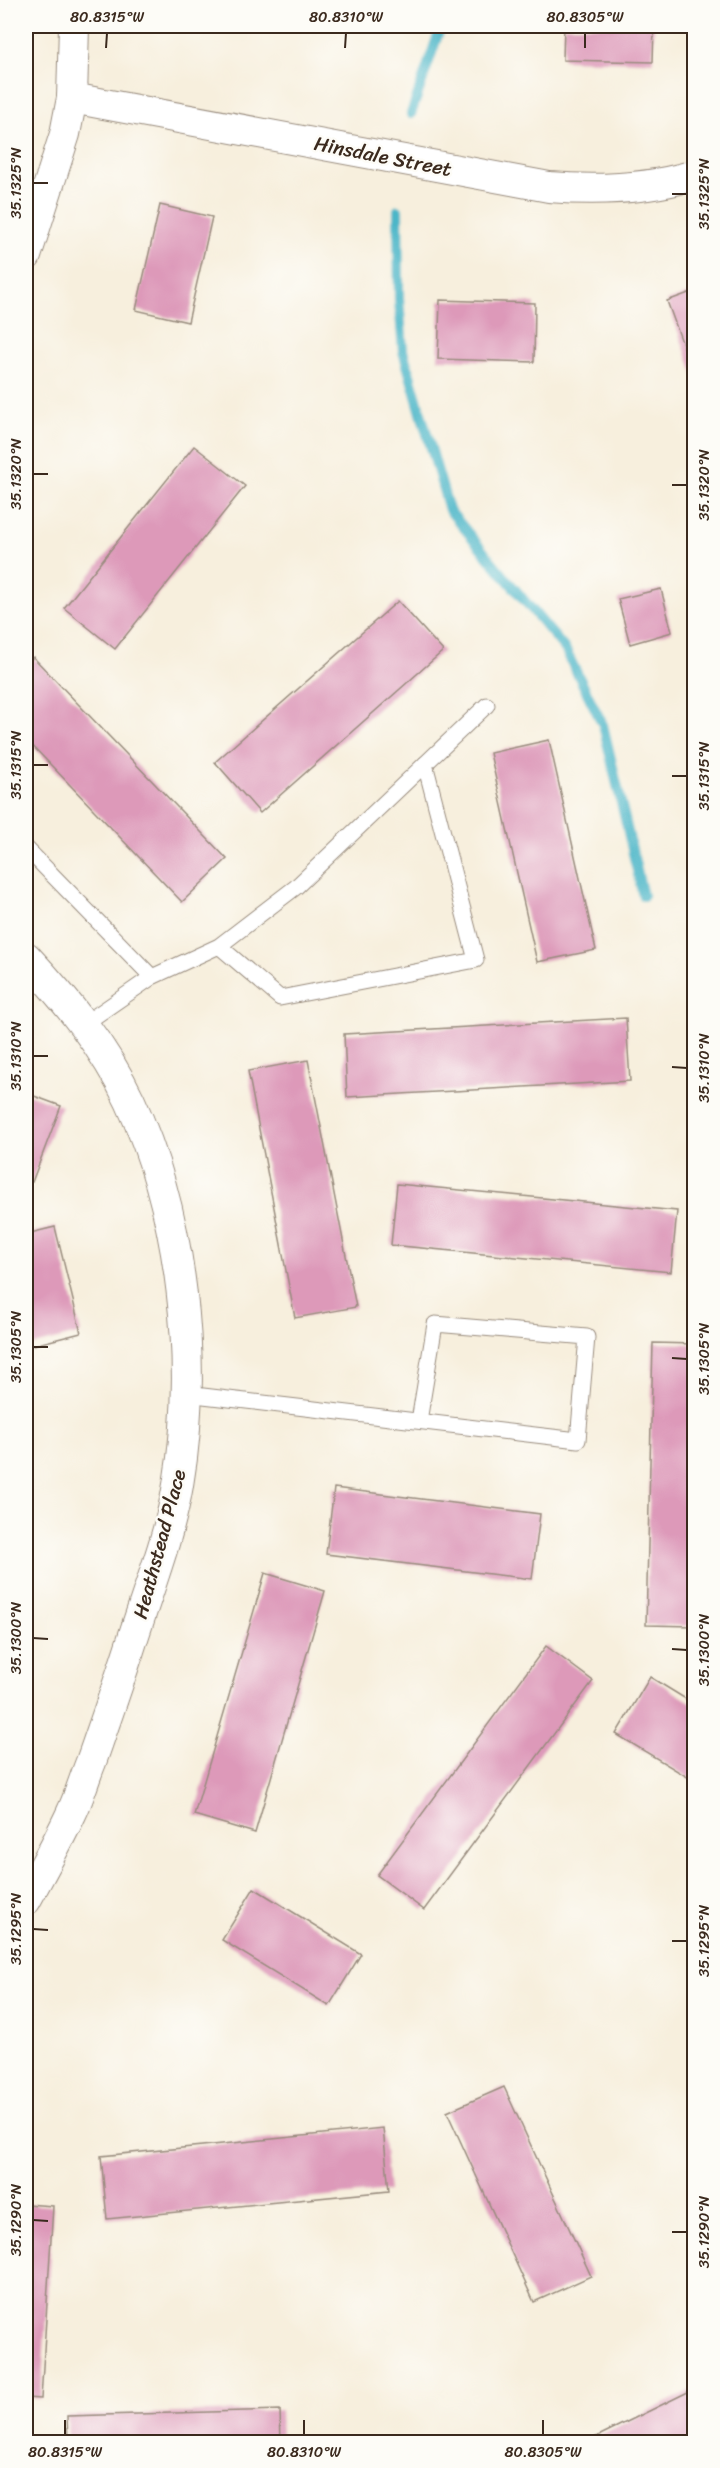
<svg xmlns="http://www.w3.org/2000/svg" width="720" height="2468" font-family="Sriracha,sans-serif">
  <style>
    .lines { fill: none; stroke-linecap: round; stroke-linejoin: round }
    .stream { stroke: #4bb6c8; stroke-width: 10 }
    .building { fill: #dd99b9 }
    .service-casing { stroke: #998c7e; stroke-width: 17 }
    .minor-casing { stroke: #998c7e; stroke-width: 32 }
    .path { stroke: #998c7e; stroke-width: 4; stroke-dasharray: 1.5 4.5; stroke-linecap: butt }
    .service { stroke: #fff; stroke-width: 15 }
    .minor { stroke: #fff; stroke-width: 30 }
    .ticks { fill: none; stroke: #3b2a1e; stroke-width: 2 }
    .labels { text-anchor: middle; stroke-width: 5; stroke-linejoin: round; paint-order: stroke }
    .street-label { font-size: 20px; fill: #3b2a1e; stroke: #fdfcf7 }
    .neatline { fill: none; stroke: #3b2a1e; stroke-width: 2 }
    .ticks-label { font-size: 15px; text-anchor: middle; fill: #3b2a1e }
  </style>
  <rect width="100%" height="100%" fill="#fdfcf7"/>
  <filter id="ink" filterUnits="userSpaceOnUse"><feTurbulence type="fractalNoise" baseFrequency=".0167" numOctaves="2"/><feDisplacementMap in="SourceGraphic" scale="12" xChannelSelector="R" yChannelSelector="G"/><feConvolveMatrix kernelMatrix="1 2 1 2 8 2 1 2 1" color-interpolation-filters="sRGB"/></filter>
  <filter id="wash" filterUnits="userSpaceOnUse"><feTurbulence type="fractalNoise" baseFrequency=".008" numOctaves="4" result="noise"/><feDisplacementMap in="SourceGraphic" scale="24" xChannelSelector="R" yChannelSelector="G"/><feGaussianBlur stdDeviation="1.35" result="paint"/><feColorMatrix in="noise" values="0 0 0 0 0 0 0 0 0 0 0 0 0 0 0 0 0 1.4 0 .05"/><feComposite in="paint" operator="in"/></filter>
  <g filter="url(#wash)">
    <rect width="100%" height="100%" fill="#f7efdd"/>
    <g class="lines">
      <!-- stream -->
      <g class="stream">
        <path d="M411,114l30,-88"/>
        <path d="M398,210l1,89 4,52 46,159 116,139 38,76 40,171"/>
      </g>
    </g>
    <g id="blocks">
      <!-- building -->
      <g class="building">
        <path d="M564,26h90l-1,36 -90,-2z"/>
        <path d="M160,205l52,12 -24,105 -52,-12z"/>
        <path d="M694,291v84l-27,-74z"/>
        <path d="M440,300l95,3 -1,59 -96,-3z"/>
        <path d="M194,446l51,40 -130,163 -51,-41z"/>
        <path d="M661,589l11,43 -42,12 -12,-45z"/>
        <path d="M398,601l45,50 -183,162 -45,-51z"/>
        <path d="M33,657l194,202 -45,43 -156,-163v-75z"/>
        <path d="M549,740l47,210 -59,12 -47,-209z"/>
        <path d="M626,1018l4,63 -283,16 -3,-63z"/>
        <path d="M308,1060l48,247 -61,11 -47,-247z"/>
        <path d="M26,1093l35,13 -29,76 -6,-2z"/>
        <path d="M397,1184l280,27 -6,61 -280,-27z"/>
        <path d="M55,1227l26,106 -55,14v-113z"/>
        <path d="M653,1343l41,1v282l-48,-1z"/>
        <path d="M334,1488l206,26 -8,65 -206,-25z"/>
        <path d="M265,1573l60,18 -70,242 -61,-18z"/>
        <path d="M546,1646l47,35 -169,229 -47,-35z"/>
        <path d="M650,1677l44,27v77l-78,-47z"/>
        <path d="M254,1888l107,66 -32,52 -107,-66z"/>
        <path d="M504,2087l87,189 -57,26 -87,-190z"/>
        <path d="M383,2128l6,63 -282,28 -6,-63z"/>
        <path d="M26,2204l27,2 -12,193 -15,-1z"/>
        <path d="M694,2389v53h-108z"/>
        <path d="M280,2410l1,32h-213l-1,-26z"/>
      </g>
    </g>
  </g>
  <g filter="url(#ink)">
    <use href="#blocks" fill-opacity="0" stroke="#998c7e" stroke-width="1.5"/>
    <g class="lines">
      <!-- service casing -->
      <g class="service-casing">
        <g id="service">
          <path d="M425,764l62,-59"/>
          <path d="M26,848l126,129"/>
          <path d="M84,1024l68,-47 67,-31 77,-59 129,-123 51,196 -196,38 -61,-52"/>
          <path d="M186,1394l392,46 9,-103 -152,-13 -16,97"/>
        </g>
      </g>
      <!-- minor casing -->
      <g class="minor-casing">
        <g id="minor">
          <path d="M72,98l477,89c48,4 99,2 145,-12"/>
          <path d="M26,256l39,-122 7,-36 2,-72"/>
          <path d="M26,957c40,43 78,89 104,144 52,112 69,263 48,384 -9,53 -30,105 -46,156 -13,41 -27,81 -41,121 -7,17 -12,36 -20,52 -14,30 -30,58 -45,86"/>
        </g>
      </g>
      <!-- path -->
      <path class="path" d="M690,2258l4,15"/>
      <!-- service -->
      <use href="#service" class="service"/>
      <!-- minor -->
      <use href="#minor" class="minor"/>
    </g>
  </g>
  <!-- ticks -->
  <path class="ticks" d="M106,48l1,-15M345,48l1,-15M585,48v-15M33,183h15M672,194h15M33,474h15M672,485h15M33,765h15M672,776h15M33,1056h15M672,1067l15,1M33,1347h15M672,1358l15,1M33,1638l15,1M672,1649l15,1M33,1929l15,1M672,1941h15M33,2220l15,1M672,2232h15M65,2435v-15M304,2435v-15M543,2435v-15"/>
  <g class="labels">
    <!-- street labels -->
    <g class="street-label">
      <text transform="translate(383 156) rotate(11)" y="7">Hinsdale Street</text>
      <text transform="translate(159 1544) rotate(-75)" y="7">Heathstead Place</text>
    </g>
  </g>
  <!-- margin -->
  <rect width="720" height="2468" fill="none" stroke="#fdfcf7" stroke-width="66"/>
  <rect x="33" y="33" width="654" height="2402" class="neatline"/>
  <g class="ticks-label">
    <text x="107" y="22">80.8315°W</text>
    <text x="346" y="22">80.8310°W</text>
    <text x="585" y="22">80.8305°W</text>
    <text transform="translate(16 183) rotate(-90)" y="5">35.1325°N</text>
    <text transform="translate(704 194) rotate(-90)" y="5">35.1325°N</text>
    <text transform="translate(16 474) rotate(-90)" y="5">35.1320°N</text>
    <text transform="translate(704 485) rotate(-90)" y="5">35.1320°N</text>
    <text transform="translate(16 765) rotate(-90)" y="5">35.1315°N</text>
    <text transform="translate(704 776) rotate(-90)" y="5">35.1315°N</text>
    <text transform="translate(16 1056) rotate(-90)" y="5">35.1310°N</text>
    <text transform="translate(704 1068) rotate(-90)" y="5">35.1310°N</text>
    <text transform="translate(16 1347) rotate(-90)" y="5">35.1305°N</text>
    <text transform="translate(704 1359) rotate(-90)" y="5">35.1305°N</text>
    <text transform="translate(16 1638) rotate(-90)" y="5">35.1300°N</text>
    <text transform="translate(704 1650) rotate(-90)" y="5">35.1300°N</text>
    <text transform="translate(16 1929) rotate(-90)" y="5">35.1295°N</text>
    <text transform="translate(704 1941) rotate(-90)" y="5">35.1295°N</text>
    <text transform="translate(16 2220) rotate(-90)" y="5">35.1290°N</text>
    <text transform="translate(704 2232) rotate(-90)" y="5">35.1290°N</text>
    <text x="65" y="2457">80.8315°W</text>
    <text x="304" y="2457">80.8310°W</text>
    <text x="543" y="2457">80.8305°W</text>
  </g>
</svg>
